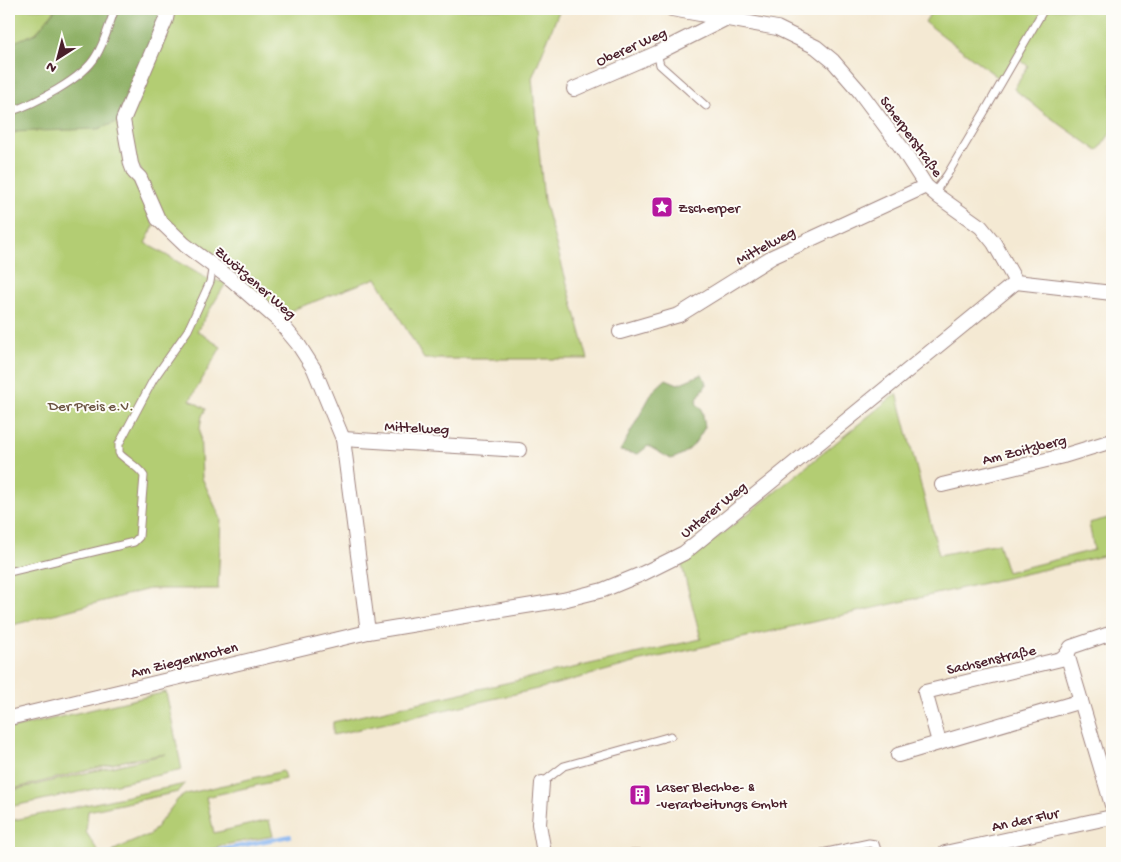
<svg xmlns="http://www.w3.org/2000/svg" width="1121" height="862" font-family="'Gochi Hand',sans-serif">
  <style>
    .green { fill: #b3cd73; stroke: #7e764f }
    .forest { fill: #8eb065; stroke: #6c6848 }
    .lines { fill: none; stroke-linecap: round; stroke-linejoin: round }
    .stream { stroke: #85b4f0; stroke-width: 4 }
    .service-casing { stroke: #9f847f; stroke-width: 9 }
    .minor-casing { stroke: #9f847f; stroke-width: 16 }
    .service { stroke: #fff; stroke-width: 7 }
    .minor { stroke: #fff; stroke-width: 14 }
    .labels { text-anchor: middle; stroke-width: 4; stroke-linejoin: round; paint-order: stroke }
    .street-label { font-size: 15px; fill: #4a1f2b; stroke: #fdfcf7 }
    .poi-label { font-size: 15px; fill: #4a1f2b; stroke: #fdfcf7; text-anchor: start }
    .park-label { font-size: 15px; fill: #6a5341; stroke: #fdfcf7 }
  </style>
  <rect width="100%" height="100%" fill="#fdfcf7"/>
  <filter id="ink" filterUnits="userSpaceOnUse"><feTurbulence type="fractalNoise" baseFrequency=".02" numOctaves="2"/><feDisplacementMap in="SourceGraphic" scale="10" xChannelSelector="R" yChannelSelector="G"/><feConvolveMatrix kernelMatrix="1 2 1 2 8 2 1 2 1" color-interpolation-filters="sRGB"/></filter>
  <filter id="wash" filterUnits="userSpaceOnUse"><feTurbulence type="fractalNoise" baseFrequency=".0096" numOctaves="4" result="noise"/><feDisplacementMap in="SourceGraphic" scale="20" xChannelSelector="R" yChannelSelector="G"/><feGaussianBlur stdDeviation="1.12" result="paint"/><feColorMatrix in="noise" values="0 0 0 0 0 0 0 0 0 0 0 0 0 0 0 0 0 1.4 0 .05"/><feComposite in="paint" operator="in"/></filter>
  <g filter="url(#wash)">
    <rect width="100%" height="100%" fill="#f4e9d3"/>
    <!-- green -->
    <g class="green">
      <path d="M9,9h47l-20,24 -26,12 -1,-1z"/>
      <path d="M168,9h392l-28,69 12,123 44,158h-164l-48,-81 -97,37 -118,-98 -11,-24 -10,-25 -9,-4 7,27 16,35 -9,17 61,35 20,5 -29,48 24,16 -31,53 16,9 -4,7 -2,12 2,50 19,41 -3,70h-69l-140,37v-494l7,1z"/>
      <path d="M933,9h179v122l-14,20 -54,-38 -30,-24 14,-23 -13,-10 -15,23 -75,-57z"/>
      <path d="M897,393l42,162 59,-12 9,29 87,-22 -5,-27 23,-6v37l-471,107 -95,26 -213,48v-13l368,-83 -20,-77 23,-14 60,-47z"/>
      <path d="M166,692l16,78 -173,37v-16l157,-37 -38,6 -119,30v-61z"/>
      <path d="M283,771l2,8 -79,18 8,36 55,-13 4,16 -55,10 -1,2 -23,5h-82l4,-4 35,-15 27,-35 8,-5z"/>
      <path d="M185,784l-7,8 -90,19 -2,21 13,21h-90v-32z"/>
    </g>
    <!-- forest -->
    <g class="forest">
      <path d="M56,9h112l-45,111 -25,9 -89,3v-88l27,-11z"/>
      <path d="M702,374l5,10 -9,13 -2,6 6,6 3,18c-10,17 -15,26 -34,32l-23,-13 -10,8 -18,-3 33,-60 13,-12 12,5z"/>
    </g>
    <g class="lines">
      <!-- stream -->
      <path class="stream" d="M206,853l84,-17"/>
    </g>
  </g>
  <g filter="url(#ink)">
    <g class="lines">
      <!-- service casing -->
      <g class="service-casing">
        <g id="service">
          <path d="M657,53l3,12 46,41"/>
          <path d="M9,112c25,-8 74,-33 87,-56 9,-14 13,-32 19,-47"/>
          <path d="M934,193l13,-18 38,-64 59,-102"/>
          <path d="M9,572l125,-30 5,-5 5,-61c-6,-10 -18,-15 -25,-23v-9l34,-64 35,-50 22,-48 3,-18"/>
          <path d="M542,783l22,-17 107,-30"/>
          <path d="M632,853h7"/>
          <path d="M707,853h7"/>
          <path d="M822,853l47,-10 6,1 3,9"/>
        </g>
      </g>
      <!-- minor casing -->
      <g class="minor-casing">
        <g id="minor">
          <path d="M168,9l-2,10 -43,101 8,44 3,8 6,6 18,41 27,26 46,34 47,41 20,24 16,25 29,70 25,193"/>
          <path d="M672,9l105,19 39,19 17,14 27,31 41,55 25,39 13,11 42,30 13,16 22,39 96,11"/>
          <path d="M574,89l83,-36 70,-35"/>
          <path d="M620,332l59,-17 93,-58 154,-71"/>
          <path d="M343,439l176,11"/>
          <path d="M942,485l121,-29 49,-15"/>
          <path d="M1067,654l45,151"/>
          <path d="M9,718l359,-86 195,-32 40,-10 41,-17 40,-20 332,-271"/>
          <path d="M939,742l-14,-50 136,-33 6,-5 4,-7 41,-14"/>
          <path d="M898,755l183,-54"/>
          <path d="M542,783l-3,41 5,29"/>
          <path d="M945,853l167,-36"/>
        </g>
      </g>
      <!-- service -->
      <use href="#service" class="service"/>
      <!-- minor -->
      <use href="#minor" class="minor"/>
    </g>
  </g>
  <!-- icons -->
  <defs>
    <g id="sight-square" transform="scale(1.125)"><rect x="-9" y="-9" width="18" height="18" rx="4" fill="#b5179e" stroke="#fdfcf7"/><path d="M0-6L1.8-2.2L6-1.7L2.9 1.2L3.7 5.4L0 3.3L-3.7 5.4L-2.9 1.2L-6-1.7L-1.8-2.2Z" fill="#fff"/></g>
    <g id="building-square" transform="scale(1.125)"><rect x="-9" y="-9" width="18" height="18" rx="4" fill="#b5179e" stroke="#fdfcf7"/><path d="M-4-6H4V6H1V3H-1V6H-4ZM-2.5-4.3h1.7v1.8h-1.7ZM.8-4.3h1.7v1.8H.8ZM-2.5-1h1.7V.8h-1.7ZM.8-1h1.7V.8H.8Z" fill="#fff"/></g>
  </defs>
  <g fill-rule="evenodd">
    <use href="#sight-square" x="662" y="207"/>
    <use href="#building-square" x="640" y="795"/>
  </g>
  <g class="labels">
    <!-- street labels -->
    <g class="street-label">
      <text transform="translate(631 46) rotate(-24)" y="5">Oberer Weg</text>
      <text transform="translate(912 136) rotate(54)" y="5">Scherperstraße</text>
      <text transform="translate(765 245) rotate(-28)" y="5">Mittelweg</text>
      <text transform="translate(256 282) rotate(41)" y="5">Zwötzener Weg</text>
      <text transform="translate(417 427) rotate(3)" y="5">Mittelweg</text>
      <text transform="translate(1024 449) rotate(-14)" y="5">Am Zoitzberg</text>
      <text transform="translate(713 509) rotate(-39)" y="5">Unterer Weg</text>
      <text transform="translate(184 659) rotate(-14)" y="5">Am Ziegenknoten</text>
      <text transform="translate(991 659) rotate(-13)" y="5">Sachsenstraße</text>
      <text transform="translate(1025 819) rotate(-12)" y="5">An der Flur</text>
    </g>
    <!-- poi labels -->
    <g class="poi-label">
      <text x="678" y="212">Zscherper</text>
      <text x="656" y="791">Laser Blechbe- &amp;<tspan x="656" dy="17">-verarbeitungs GmbH</tspan></text>
    </g>
    <!-- park labels -->
    <g class="park-label">
      <text x="91" y="410">Der Preis e.V.</text>
    </g>
  </g>
  <!-- margin -->
  <rect width="1121" height="862" fill="none" stroke="#fdfcf7" stroke-width="30"/>
  <!-- north arrow -->
  <g transform="translate(58 58) rotate(216)" stroke="#fdfcf7" stroke-width="4" paint-order="stroke">
  <path d="M0-4L9 19L0 12L-9 19Z" fill="#4a1f2b"/>
  <text y="-8" font-size="14" font-weight="bold" text-anchor="middle" fill="#4a1f2b">N</text>
  </g>
</svg>
